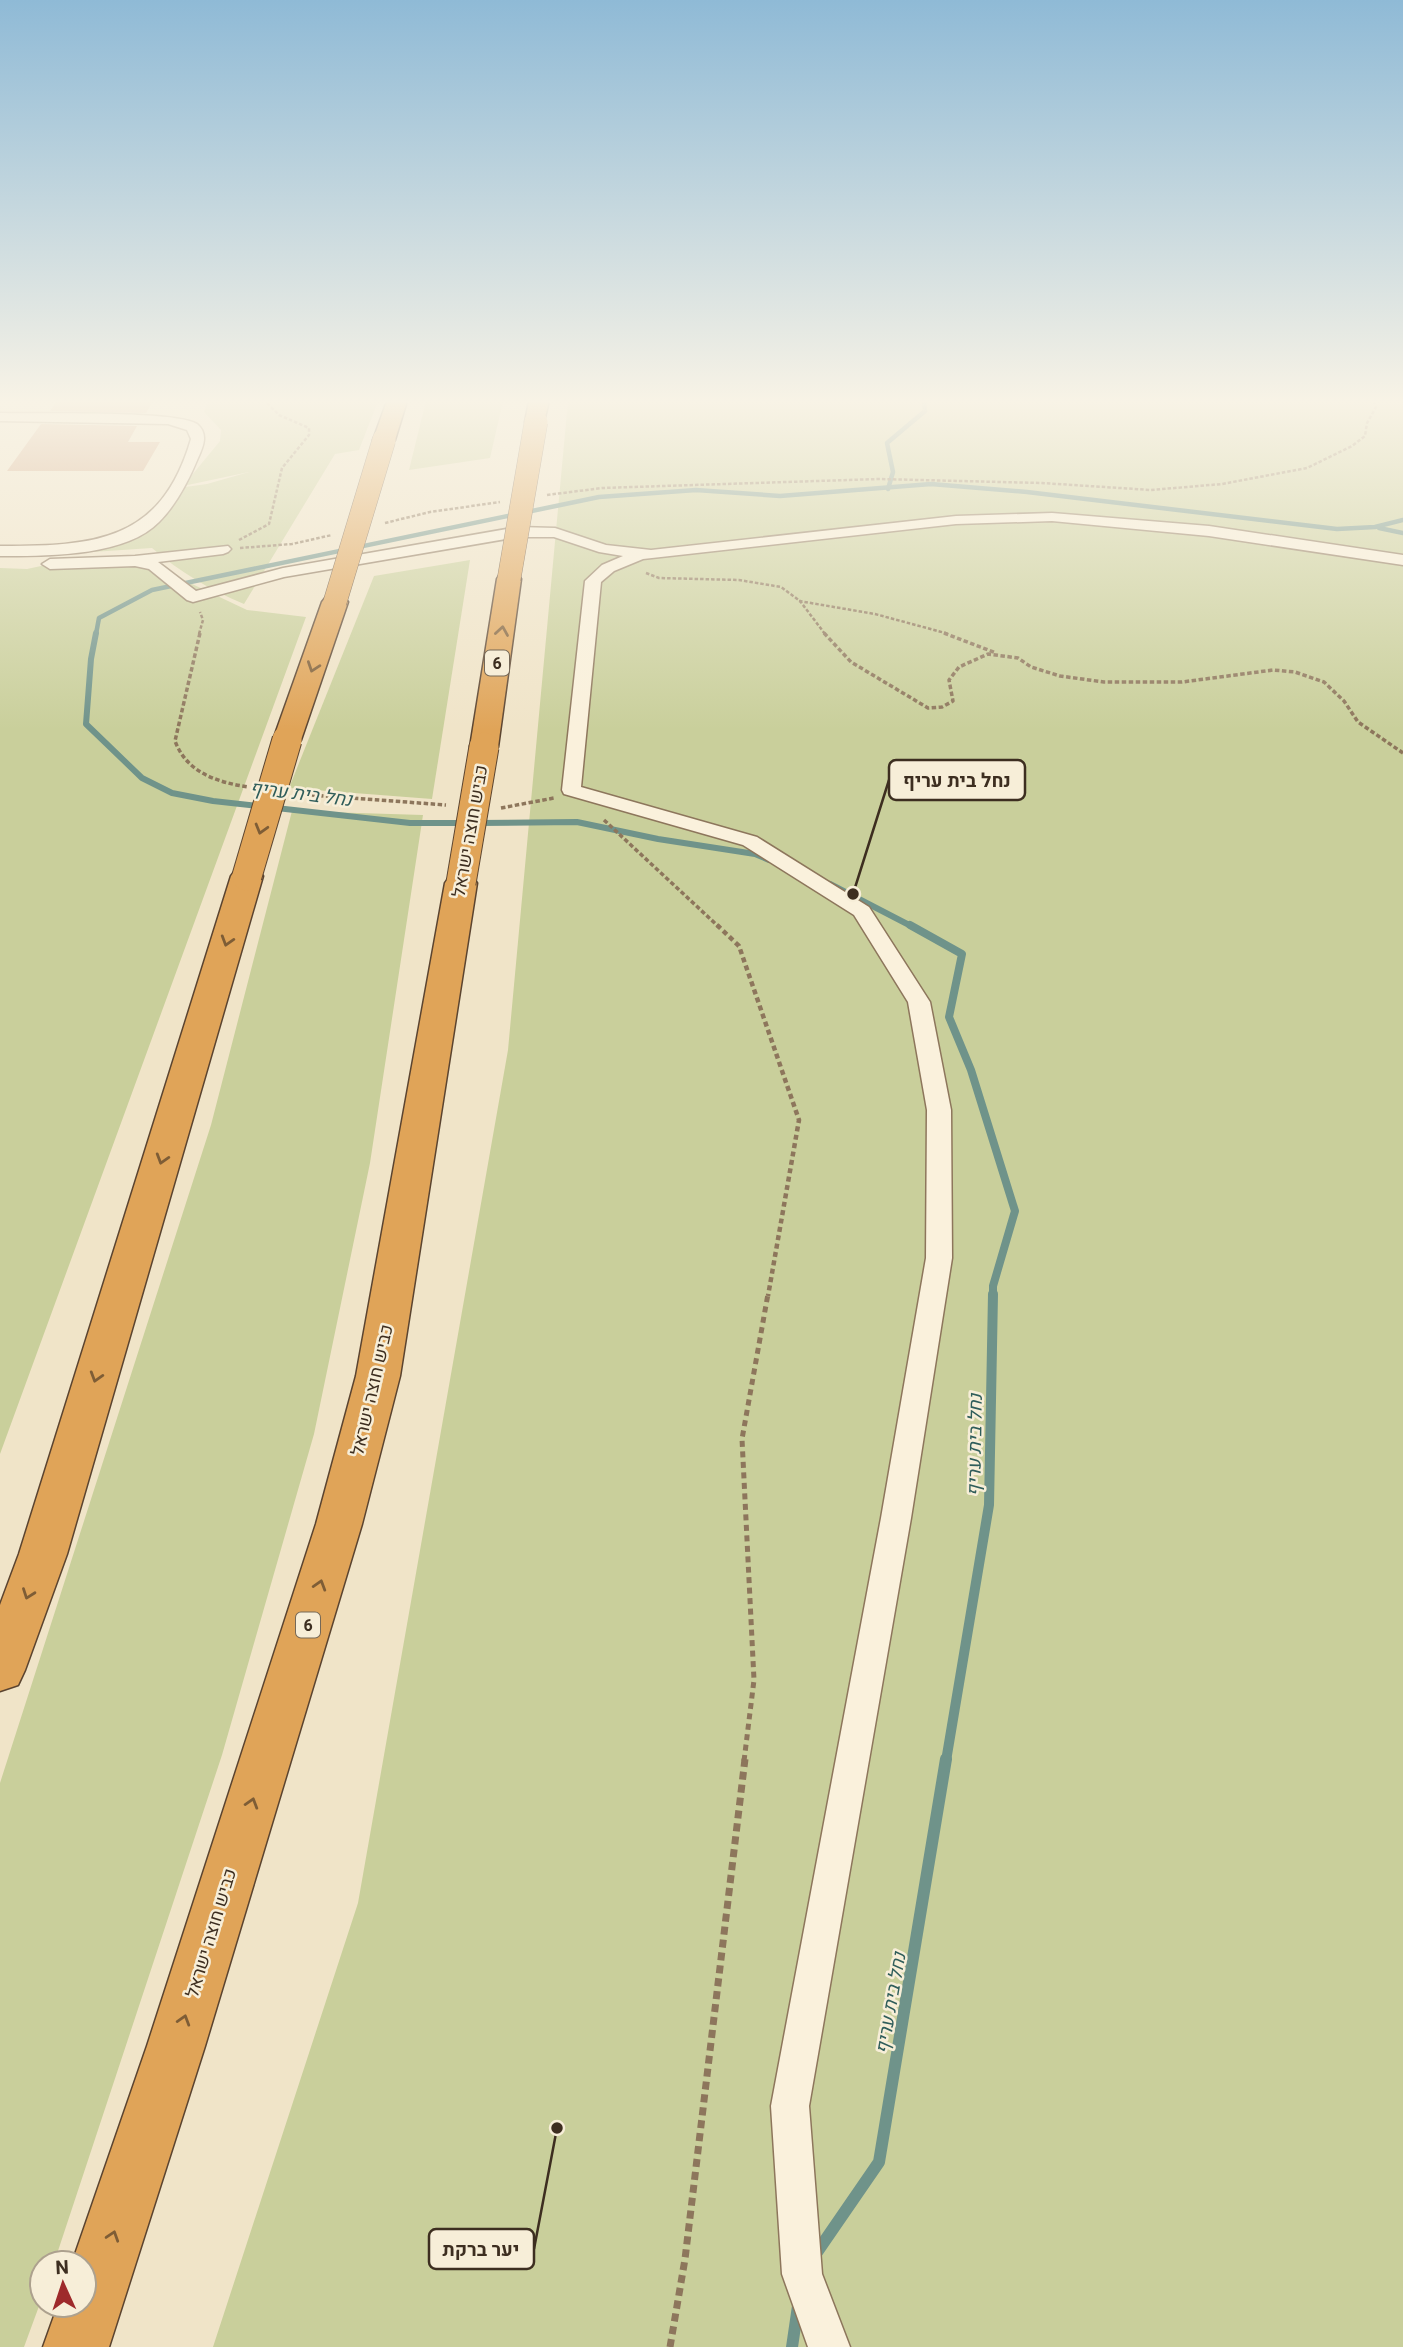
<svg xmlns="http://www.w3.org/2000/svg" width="1403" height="2347" font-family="Georgia,Heebo,serif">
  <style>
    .green { fill: #c9cf9b }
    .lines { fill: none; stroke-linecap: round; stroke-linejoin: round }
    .stream-far4 { stroke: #6f938a; stroke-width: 4.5 }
    .stream-far3 { stroke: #6f938a; stroke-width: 6 }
    .stream-far2 { stroke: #6f938a; stroke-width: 8 }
    .stream-far1 { stroke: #6f938a; stroke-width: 10 }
    .stream { stroke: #6f938a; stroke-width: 12 }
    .building { fill: #cf9f7d }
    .street-casing { stroke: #8d765c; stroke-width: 3 }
    .highway-casing { stroke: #5b4430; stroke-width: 3 }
    .path-far4 { stroke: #8d765c; stroke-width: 2.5; stroke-dasharray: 3.5 2; stroke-linecap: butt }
    .path-far3 { stroke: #8d765c; stroke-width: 3.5; stroke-dasharray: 4.5 2.5; stroke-linecap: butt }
    .path-far2 { stroke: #8d765c; stroke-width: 4.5; stroke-dasharray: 5 3.5; stroke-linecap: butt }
    .path-far1 { stroke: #8d765c; stroke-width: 5; stroke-dasharray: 6 4.5; stroke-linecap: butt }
    .path { stroke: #8d765c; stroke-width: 7; stroke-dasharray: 8 5; stroke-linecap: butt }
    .street { fill: #faf1dc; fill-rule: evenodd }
    .highway { fill: #e0a458; fill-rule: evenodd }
    .highway-bridge-far1-casing { stroke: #5b4430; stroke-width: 24; stroke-linecap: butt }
    .highway-bridge-casing { stroke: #5b4430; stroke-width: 31; stroke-linecap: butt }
    .highway-bridge-far1 { stroke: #e0a458; stroke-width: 23 }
    .highway-bridge { stroke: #e0a458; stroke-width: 29 }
    .oneway { stroke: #7e5d36 }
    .labels { text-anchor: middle; stroke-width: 5; stroke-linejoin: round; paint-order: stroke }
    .shield { fill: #f7eed8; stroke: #756857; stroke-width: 2 }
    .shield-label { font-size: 16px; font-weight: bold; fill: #3d2e20 }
    .street-label { font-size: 18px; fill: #3d2e20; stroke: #f7eed8 }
    .water-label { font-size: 19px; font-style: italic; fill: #2f5d5a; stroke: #f7eed8 }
    .leader { fill: none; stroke: #3d2e20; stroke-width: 2.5 }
    .callout-dot { fill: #3d2e20; stroke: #f7eed8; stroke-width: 2.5 }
    .callout { fill: #f7eed8; stroke: #3d2e20; stroke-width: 2.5 }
    .callout-label { font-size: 19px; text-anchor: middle; font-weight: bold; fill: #3d2e20 }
  </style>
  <rect width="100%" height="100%" fill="#f0e4c8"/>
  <!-- green -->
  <g class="green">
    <path d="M208,401h170l-19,49 -24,4 -91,150c-34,-14 -64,-32 -92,-56l-60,4 51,-17 19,-17 16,-30 29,-4 42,-12 -66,14 37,-45 1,-11 -17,-18z"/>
    <path d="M426,401h77l-13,57 -81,12z"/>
    <path d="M568,401h835v1946h-1190l145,-444 150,-853z"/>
    <path d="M131,555l116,55 59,7 -306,837v-886l27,1 56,-12z"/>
    <path d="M470,560l-38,239 -143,-11 85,-212z"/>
    <path d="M292,811l131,4 -53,348 -56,271 -92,321 -168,508h-12v35l-18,49h-24v-564l211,-658z"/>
  </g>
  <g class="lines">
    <!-- stream-far4 -->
    <g class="stream-far4">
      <path d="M888,489l5,-17 -6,-29 38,-32 -1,-10"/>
      <path d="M1379,528l24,5"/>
      <path d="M96,634l3,-16 53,-28 447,-93 97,-7 84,6 151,-12 96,8 310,37 38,-2 28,-7"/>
    </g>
    <!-- stream-far3 -->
    <g class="stream-far3">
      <path d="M96,633l-5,26 -5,65 56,54 30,15 41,8 197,22h55"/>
      <path d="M478,823l99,-1 81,17 97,15 14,6"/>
      <path d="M830,884l83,43"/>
    </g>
    <!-- stream-far2 -->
    <path class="stream-far2" d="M910,925l52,29 -13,63 22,53 44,141 -22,75v10"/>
    <!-- stream-far1 -->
    <path class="stream-far1" d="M946,1761l43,-256 4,-211"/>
    <!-- stream -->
    <g class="stream">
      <path d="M815,2255l64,-93 67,-403"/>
      <path d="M792,2347l6,-41"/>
    </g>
  </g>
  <!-- building -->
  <g class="building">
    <path d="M57,401h96l-7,12 -96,-2z"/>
    <path d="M41,424l96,2 -9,16h32l-17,29h-136z"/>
  </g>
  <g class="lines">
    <!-- street casing -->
    <g class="street-casing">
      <g id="street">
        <path d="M0,413c33,1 177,-3 197,11 12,10 6,23 1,34 -9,22 -22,47 -39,64 -34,35 -113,34 -159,34v-10c93,0 161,-3 191,-107l-4,-9 -19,-6 -168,-3z"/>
        <path d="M1052,513l157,13 194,29v10l-194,-29 -157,-15 -96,3 -313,35 -29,12 -13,11 -20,205 176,50 112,70 61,95 21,108 1,148 -41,260 -102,588 13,168 28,73h-42l-26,-73 -11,-168 110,-588 45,-260 1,-148 -19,-108 -54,-87 -111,-70 -179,-51 -2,-4 23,-209 17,-16 21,-9 -24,-4 -45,-15h-36l-234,40 -91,25 -6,-2 -38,-31 -14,-3 -85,3 -8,-5 8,-5 85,-3 93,-10 3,3 -3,3 -5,2 -65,8 38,29 87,-23 235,-41 37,1 51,17 45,5 305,-34z"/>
      </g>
    </g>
    <!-- highway casing -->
    <g class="highway-casing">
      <g id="highway">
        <path d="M387,401h20l-12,39 -3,5h-16l-3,-5z"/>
        <path d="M529,401h20l-6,25h-14l-4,-4z"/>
        <path d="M509,572l9,2 3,5 -23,168 -4,6 -10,3 -10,-3 -4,-6 27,-168 3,-5z"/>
        <path d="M335,594l9,3 4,5 -47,138 -4,6 -10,3 -10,-3 -4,-6 49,-138 4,-5z"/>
        <path d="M247,867l11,2 5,7 -196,678 -42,116 -7,15 -18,6v-86l19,-51 212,-678 5,-7z"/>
        <path d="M461,873l11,3 5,7 -77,493 -38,148 -157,522 -96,301h-66l15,-42h26v-42h-12l75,-217 169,-522 40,-148 89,-493 5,-7z"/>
      </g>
    </g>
    <!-- path-far4 -->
    <g class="path-far4">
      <path d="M547,495l55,-7 277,-9 163,4 109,7 71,-6 85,-16 45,-22 13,-10 2,-13 9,-16 -2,-6"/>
      <path d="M385,523l45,-11 70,-10"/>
      <path d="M239,540l30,-16 13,-56 27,-33v-7l-30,-13 -14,-14"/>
      <path d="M240,548l52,-4 40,-9"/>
      <path d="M646,573l13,5 80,2 42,7 19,14 25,33"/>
      <path d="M799,601l76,13 74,20"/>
      <path d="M199,634l4,-14 -3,-8"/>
    </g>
    <!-- path-far3 -->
    <g class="path-far3">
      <path d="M200,633l-25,108c12,32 42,41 73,46"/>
      <path d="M824,633l27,29 77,46 14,-1 11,-6 -4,-21 10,-13 29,-13 30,4 13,9 29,9 44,6h78l91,-12 22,2 29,10 20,19 14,21 45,31"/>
      <path d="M944,633l52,20"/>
      <path d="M298,794l148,11"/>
      <path d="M501,808l53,-10"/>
      <path d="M604,820l115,107"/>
    </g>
    <!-- path-far2 -->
    <path class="path-far2" d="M717,925l22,21 60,174 -31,176"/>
    <!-- path-far1 -->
    <path class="path-far1" d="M744,1761l10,-81 -12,-241 26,-145"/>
    <!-- path -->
    <path class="path" d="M670,2347l15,-88 60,-500"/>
    <!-- street -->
    <use href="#street" class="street"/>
    <!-- highway -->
    <use href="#highway" class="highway"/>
    <!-- highway-bridge-far1 casing -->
    <g class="highway-bridge-far1-casing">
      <g id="highway-bridge-far1">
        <path d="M509,579l27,-157"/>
        <path d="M335,602l49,-162"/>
      </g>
    </g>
    <!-- highway-bridge casing -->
    <g class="highway-bridge-casing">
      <g id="highway-bridge">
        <path d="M247,876l40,-136"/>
        <path d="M461,883l23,-136"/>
      </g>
    </g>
    <!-- highway-bridge-far1 -->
    <use href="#highway-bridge-far1" class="highway-bridge-far1"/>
    <!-- highway-bridge -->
    <use href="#highway-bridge" class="highway-bridge"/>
  </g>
  <!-- one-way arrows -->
  <defs><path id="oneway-chevron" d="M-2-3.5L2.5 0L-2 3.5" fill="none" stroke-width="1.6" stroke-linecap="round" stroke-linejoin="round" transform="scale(1.75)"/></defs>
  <g class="oneway">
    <use href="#oneway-chevron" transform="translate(502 631) rotate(-81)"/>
    <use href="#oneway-chevron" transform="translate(313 667) rotate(109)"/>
    <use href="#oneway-chevron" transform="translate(261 829) rotate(106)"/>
    <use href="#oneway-chevron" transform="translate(227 941) rotate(107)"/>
    <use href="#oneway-chevron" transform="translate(162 1159) rotate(107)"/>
    <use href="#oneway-chevron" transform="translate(96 1377) rotate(107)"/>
    <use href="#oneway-chevron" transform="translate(320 1585) rotate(-73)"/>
    <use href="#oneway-chevron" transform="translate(28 1594) rotate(110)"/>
    <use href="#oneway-chevron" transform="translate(252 1803) rotate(-73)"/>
    <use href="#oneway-chevron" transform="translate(184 2020) rotate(-73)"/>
    <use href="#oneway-chevron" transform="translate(113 2236) rotate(-72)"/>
  </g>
  <!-- sky -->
  <linearGradient id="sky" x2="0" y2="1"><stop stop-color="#8fbad6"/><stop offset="0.55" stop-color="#f8f3e6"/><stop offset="1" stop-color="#f8f3e6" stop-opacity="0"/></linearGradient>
  <rect width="1403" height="730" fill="url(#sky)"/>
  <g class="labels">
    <!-- shield labels -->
    <g class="shield">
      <rect x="485" y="650.5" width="24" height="25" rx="5"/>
      <rect x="296" y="1612.5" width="24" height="25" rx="5"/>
    </g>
    <g class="shield-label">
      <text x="497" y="669">6</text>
      <text x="308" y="1631">6</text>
    </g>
    <!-- street labels -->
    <g class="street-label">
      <text transform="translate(470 831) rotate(-80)" y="6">כביש חוצה ישראל</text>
      <text transform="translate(372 1390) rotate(-77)" y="6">כביש חוצה ישראל</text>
      <text transform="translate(211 1933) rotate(-73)" y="6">כביש חוצה ישראל</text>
    </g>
    <!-- water labels -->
    <g class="water-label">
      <text transform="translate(301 793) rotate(7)" y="7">נחל בית עריף</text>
      <text transform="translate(974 1445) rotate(-89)" y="7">נחל בית עריף</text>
      <text transform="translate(890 2003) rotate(-80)" y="7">נחל בית עריף</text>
    </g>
  </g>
  <!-- callouts -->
  <path class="leader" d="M853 894L889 780M557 2128L534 2249"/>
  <g class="callout-dot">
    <circle cx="853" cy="894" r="7"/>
    <circle cx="557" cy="2128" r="7"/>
  </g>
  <g class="callout">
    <rect x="889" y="760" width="136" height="40" rx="7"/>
    <rect x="429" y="2229" width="105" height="40" rx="7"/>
  </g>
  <g class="callout-label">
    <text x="957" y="787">נחל בית עריף</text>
    <text x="481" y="2256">יער ברקת</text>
  </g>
  <!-- north arrow -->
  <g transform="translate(63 2284) rotate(357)"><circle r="33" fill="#f7eed8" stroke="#ada18e" stroke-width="2"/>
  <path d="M0-5L12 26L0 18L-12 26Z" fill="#9e2a2b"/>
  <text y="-10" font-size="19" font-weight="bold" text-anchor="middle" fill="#3d2e20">N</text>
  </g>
</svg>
